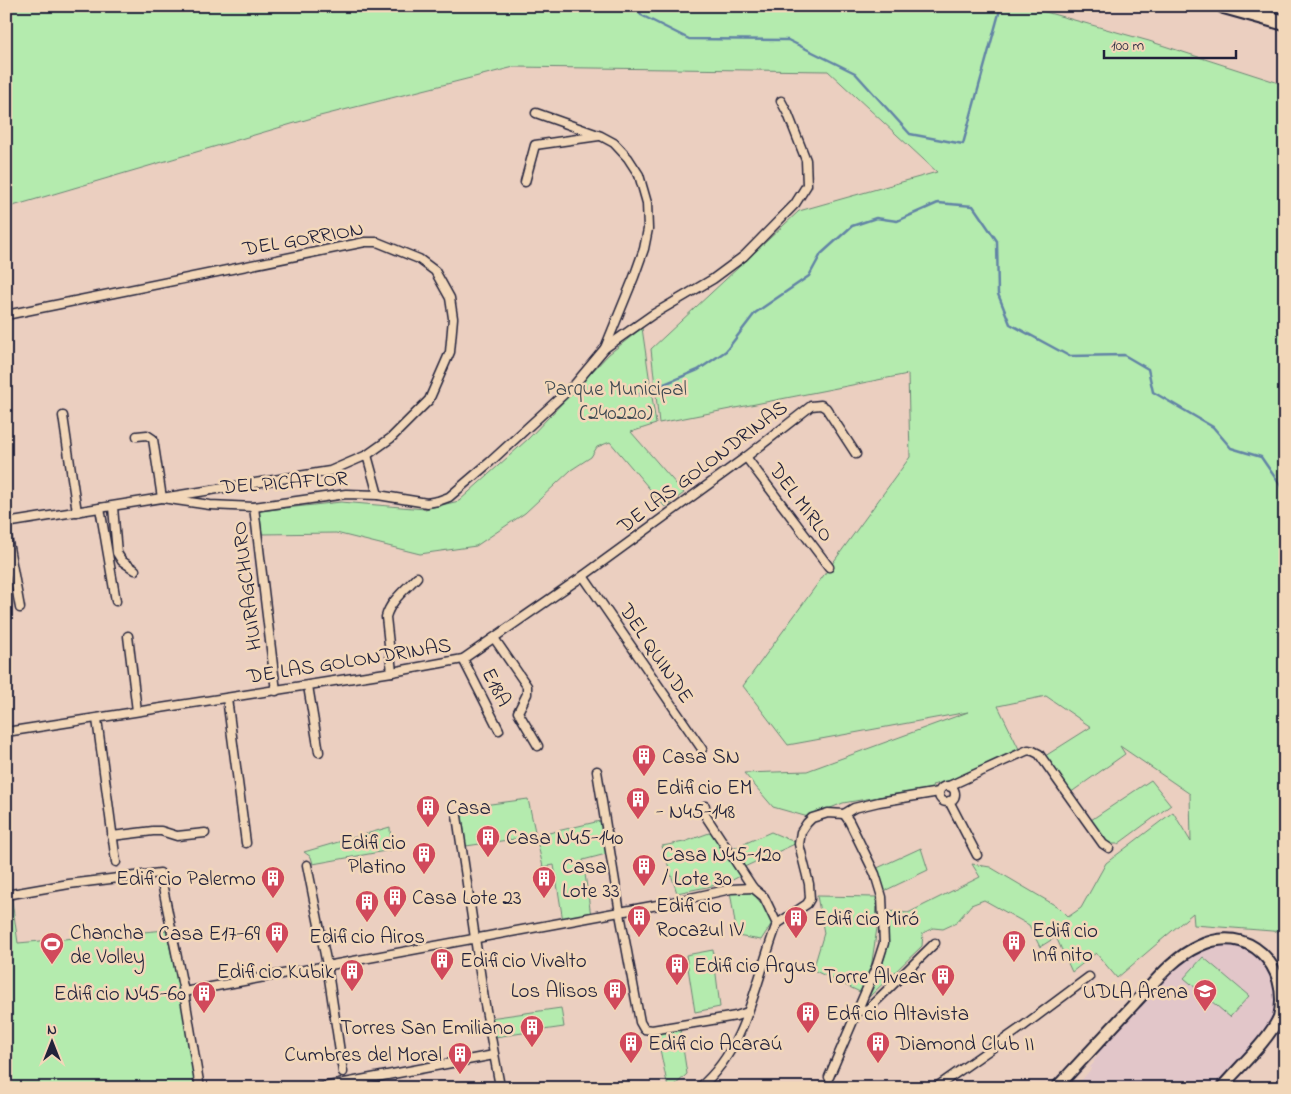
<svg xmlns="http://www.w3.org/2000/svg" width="1291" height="1094" font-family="'Indie Flower',sans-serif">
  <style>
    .built { fill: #e2c6c9 }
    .green { fill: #b4ebae; stroke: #6b8674 }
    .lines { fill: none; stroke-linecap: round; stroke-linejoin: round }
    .stream { stroke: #6284a5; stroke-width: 2.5 }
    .street-casing { stroke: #22223b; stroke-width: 11 }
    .secondary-casing { stroke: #22223b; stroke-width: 14 }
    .highway-casing { stroke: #22223b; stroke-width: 18 }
    .street { stroke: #f2d7b9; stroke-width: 8 }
    .secondary { stroke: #f2d7b9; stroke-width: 10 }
    .highway { stroke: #f2d7b9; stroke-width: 14 }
    .labels { text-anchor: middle; stroke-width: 5; stroke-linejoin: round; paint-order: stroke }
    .street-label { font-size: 21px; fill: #22223b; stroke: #f2d7b9 }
    .park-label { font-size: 21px; fill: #3f4a52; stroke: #f2d7b9 }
    .poi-label { font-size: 21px; fill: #22223b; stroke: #f2d7b9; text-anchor: start }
  </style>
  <rect width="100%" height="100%" fill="#ebcfc0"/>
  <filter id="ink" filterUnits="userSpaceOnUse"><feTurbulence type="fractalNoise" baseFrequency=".02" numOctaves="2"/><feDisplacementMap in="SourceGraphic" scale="10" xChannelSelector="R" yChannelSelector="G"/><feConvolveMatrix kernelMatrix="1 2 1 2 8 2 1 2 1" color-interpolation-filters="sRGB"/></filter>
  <g filter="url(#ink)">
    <!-- built -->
    <path class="built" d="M1238,944l24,13 14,25 1,24 -4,11 -8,14 -50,57h-140l16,-19 -1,-2 4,-4v-3l6,-6 -2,-2 81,-88 21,-14 13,-5z"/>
    <!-- green -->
    <g class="green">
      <path d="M6,6h1018l125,35 136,44v847l-91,-7 -1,-12 -76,65 -21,-25 -24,19 -16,-35 -16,10 -11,-22 -45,-25 -13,5 -15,18 -13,6 -10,-1 -10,5 -1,13 -54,52 11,-22 9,-31v-34l20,2 72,-36 -8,-13 18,3 68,40 10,10 13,-9 25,-45 67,-51 18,30 -1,-48 -70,-48 5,8 -55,39 -28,-35 49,-31 -45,-31 -48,10 23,47 -72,28 -17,4 4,6 -34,2 -59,10 -35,14 -35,-10 -29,-34 63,-2 161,-59 -180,33 -45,-59 167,-229 -2,-83 -249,49 -8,-74 148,-138 138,-39 -109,-101 -314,-4 -202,51 -306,90z"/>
      <path d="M642,328l14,96 -25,8 53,61 -19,14 -55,-65 -13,5 -6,10 -20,13 -46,43 -49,33 -56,8 -84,-21 -74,1 -3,-23 82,-9 84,7 34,-8 69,-62 81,-85z"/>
      <path d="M1151,780l20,25 -53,39h-9l-7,-7 -11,-17z"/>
      <path d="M528,799l8,37 64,-15 6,33 -23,6 8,56 -28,5 -9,-56 -11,2 -7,-31 -70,10 -5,-38z"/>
      <path d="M390,827l1,23 -78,14 -2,-7 -7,-5z"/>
      <path d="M712,832l28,44 -13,7 -50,10 -15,-47 22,-4z"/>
      <path d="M771,832l26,11 -55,25 -12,-18z"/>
      <path d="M921,848l7,22 -48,23 -7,-23z"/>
      <path d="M746,884l28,36 -13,20 -24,-4 -7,-45z"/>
      <path d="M11,894l7,49 148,-13 27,119 7,39h-194v-193z"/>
      <path d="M817,896l59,1 1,31 -6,40 -11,24 -47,-22 11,-37z"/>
      <path d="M713,950l7,57 -25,5 -9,-57z"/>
      <path d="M1203,957l46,39 -19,21 -46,-39z"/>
      <path d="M561,1008l3,19 -69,10 -5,-19z"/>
      <path d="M679,1022l8,52 -15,14h-4l-13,-63z"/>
    </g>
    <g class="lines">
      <!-- stream -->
      <g class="stream">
        <path d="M638,6l3,9 48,24 99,1 67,33 55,61 53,10 38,-138"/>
        <path d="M638,395l60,-25 28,-19 29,-38 54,-37 12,-22 31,-28 24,-8 21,3 41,-18 35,3 24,35 1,53 12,30 59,32 55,-1 24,14 5,23 60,35 18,21 30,9 24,35"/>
      </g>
      <!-- street casing -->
      <g class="street-casing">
        <g id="street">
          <path d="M525,182l10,-37 64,-9"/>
          <path d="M6,315l359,-73h12l42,17 16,12 15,27 3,20 -3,34 -21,48 -38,38 -24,17 -37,16 -324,52"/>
          <path d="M605,348l47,-33 61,-36 31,-23 51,-52 12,-19 -1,-25 -18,-46 -7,-13"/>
          <path d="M63,416l14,96"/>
          <path d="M137,436l10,-1 6,4 9,59 48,7 44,2 92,-13 32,1 49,8 11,-2 11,-4 41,-35 85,-78 30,-36 29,-71 10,-28 4,-20 -1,-26 -8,-28 -11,-17 -14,-15 -13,-7 -65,-23"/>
          <path d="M367,455l11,40"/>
          <path d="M746,457l83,110"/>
          <path d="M113,507l4,46 5,8 13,9"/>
          <path d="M254,507l22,184"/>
          <path d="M100,508l16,93"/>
          <path d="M6,531l14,77"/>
          <path d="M583,576l119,173"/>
          <path d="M128,636l9,75"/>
          <path d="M494,638l33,48v8l-9,18 20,34"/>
          <path d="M463,659l36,71"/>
          <path d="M392,672l-6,-55c4,-16 20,-28 31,-40"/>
          <path d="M308,686l11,66"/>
          <path d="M227,698l19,145"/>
          <path d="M97,719l19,143"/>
          <path d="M6,732l386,-60 71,-13 120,-83 163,-119 65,-51 10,-1 5,3 30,46"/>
          <path d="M597,771l24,148 19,103 4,7 8,1 84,-14 12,-4"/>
          <path d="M949,786l79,-36 5,1 6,3 64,90 6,4"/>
          <circle cx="947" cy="794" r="8"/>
          <path d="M949,801l28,54"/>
          <path d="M705,806l-2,6 50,76 11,9 13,27"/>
          <path d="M457,816l27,183 15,82"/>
          <path d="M112,836l41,-5h8l16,5 28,-3"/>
          <path d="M307,865l20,100 16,107"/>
          <path d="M6,895l63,-11 91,-11 24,119 16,96"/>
          <path d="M777,924l30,-20 3,-5 -1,-15 -10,-40 2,-12 6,-9 5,-5 16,-5 16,1 10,-6 25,-6 60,-10"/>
          <path d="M184,992l479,-88 68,-15 22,-1"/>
          <path d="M856,1012l12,-3 67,-66"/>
          <path d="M829,1077l48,-112 7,-22 -2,-46 -7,-23 -26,-53 -5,-7"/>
          <path d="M318,1088l176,-33"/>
          <path d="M699,1088c49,-41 56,-107 78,-164"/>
          <path d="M935,1088l87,-61 67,-50"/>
        </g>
      </g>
      <!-- secondary casing -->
      <g class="secondary-casing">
        <path id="secondary" d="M1056,1088c26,-28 52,-56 78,-84 20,-21 38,-46 65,-58 48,-24 92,19 80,71 -10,23 -41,51 -58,71"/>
      </g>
      <!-- highway casing -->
      <g class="highway-casing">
        <path id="highway" d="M1224,6l61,17"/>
      </g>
      <!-- street -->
      <use href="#street" class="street"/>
      <!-- secondary -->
      <use href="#secondary" class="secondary"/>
      <!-- highway -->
      <use href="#highway" class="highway"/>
    </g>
  </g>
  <!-- icons -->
  <defs>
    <g id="building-pin" transform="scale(1.25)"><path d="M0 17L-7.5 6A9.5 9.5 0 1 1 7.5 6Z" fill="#d1495b" stroke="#f2d7b9"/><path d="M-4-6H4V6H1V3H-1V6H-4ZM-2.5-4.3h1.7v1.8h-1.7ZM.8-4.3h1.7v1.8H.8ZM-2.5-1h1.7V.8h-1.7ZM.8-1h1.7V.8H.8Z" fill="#fff"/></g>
    <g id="stadium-pin" transform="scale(1.25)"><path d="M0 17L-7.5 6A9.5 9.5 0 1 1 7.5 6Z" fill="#d1495b" stroke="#f2d7b9"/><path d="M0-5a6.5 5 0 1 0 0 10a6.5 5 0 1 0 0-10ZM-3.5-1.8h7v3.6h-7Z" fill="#fff"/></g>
    <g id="university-pin" transform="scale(1.25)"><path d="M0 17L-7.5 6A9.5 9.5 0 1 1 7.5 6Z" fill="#d1495b" stroke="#f2d7b9"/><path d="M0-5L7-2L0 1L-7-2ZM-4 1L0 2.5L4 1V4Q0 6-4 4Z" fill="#fff"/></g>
  </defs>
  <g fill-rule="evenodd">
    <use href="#building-pin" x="644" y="756"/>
    <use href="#building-pin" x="638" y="799"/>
    <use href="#building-pin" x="428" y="807"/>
    <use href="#building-pin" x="488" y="837"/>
    <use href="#building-pin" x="424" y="854"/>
    <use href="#building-pin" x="644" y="866"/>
    <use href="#building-pin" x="273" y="878"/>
    <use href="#building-pin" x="544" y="878"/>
    <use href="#building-pin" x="395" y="897"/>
    <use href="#building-pin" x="367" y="902"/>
    <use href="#building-pin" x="639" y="917"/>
    <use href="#building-pin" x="796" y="918"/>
    <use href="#building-pin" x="277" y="933"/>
    <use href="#building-pin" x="1014" y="942"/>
    <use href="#stadium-pin" x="52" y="944"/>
    <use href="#building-pin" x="442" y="960"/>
    <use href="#building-pin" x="677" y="965"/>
    <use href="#building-pin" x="352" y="971"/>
    <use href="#building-pin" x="943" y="976"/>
    <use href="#building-pin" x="615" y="990"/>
    <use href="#university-pin" x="1205" y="991"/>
    <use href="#building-pin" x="204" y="993"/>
    <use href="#building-pin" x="808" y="1013"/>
    <use href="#building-pin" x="532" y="1027"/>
    <use href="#building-pin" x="631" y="1043"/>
    <use href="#building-pin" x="878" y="1043"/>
    <use href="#building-pin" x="460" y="1054"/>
  </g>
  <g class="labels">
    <!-- street labels -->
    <g class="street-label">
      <text transform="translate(303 238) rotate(-10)" y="7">DEL GORRION</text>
      <text transform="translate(702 466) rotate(-37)" y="7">DE LAS GOLONDRINAS</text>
      <text transform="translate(284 482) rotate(-4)" y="7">DEL PICAFLOR</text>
      <text transform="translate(802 502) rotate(53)" y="7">DEL MIRLO</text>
      <text transform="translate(246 586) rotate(-97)" y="7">HUIRAGCHURO</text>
      <text transform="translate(657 653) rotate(56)" y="7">DEL QUINDE</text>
      <text transform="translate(349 660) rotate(-9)" y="7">DE LAS GOLONDRINAS</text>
      <text transform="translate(497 687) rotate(63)" y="7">E18A</text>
    </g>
    <!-- park labels -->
    <g class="park-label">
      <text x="616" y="395">Parque Municipal<tspan x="616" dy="24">(240220)</tspan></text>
    </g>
    <!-- poi labels -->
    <g class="poi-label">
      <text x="662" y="763">Casa SN</text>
      <text x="656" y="794">Edificio EM<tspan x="656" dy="24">- N45-148</tspan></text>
      <text x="446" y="814">Casa</text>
      <text x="506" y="844">Casa N45-140</text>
      <text x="406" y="849" text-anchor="end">Edificio<tspan x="406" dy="24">Platino</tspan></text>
      <text x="662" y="861">Casa N45-120<tspan x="662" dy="24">/ Lote 30</tspan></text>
      <text x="562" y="873">Casa<tspan x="562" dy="24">Lote 33</tspan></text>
      <text x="256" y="885" text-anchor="end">Edificio Palermo</text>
      <text x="412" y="904">Casa Lote 23</text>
      <text x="656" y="912">Edificio<tspan x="656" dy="24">Rocazul IV</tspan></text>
      <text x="814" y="925">Edificio Miró</text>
      <text x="1032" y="937">Edificio<tspan x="1032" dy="24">Infinito</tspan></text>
      <text x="70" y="939">Chancha<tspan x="70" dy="24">de Volley</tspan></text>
      <text x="260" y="940" text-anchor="end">Casa E17-69</text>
      <text x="367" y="943" text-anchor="middle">Edificio Airos</text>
      <text x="460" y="967">Edificio Vivalto</text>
      <text x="694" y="972">Edificio Argus</text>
      <text x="334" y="978" text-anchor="end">Edificio Kubik</text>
      <text x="926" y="983" text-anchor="end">Torre Alvear</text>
      <text x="598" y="997" text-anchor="end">Los Alisos</text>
      <text x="1188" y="998" text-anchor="end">UDLA Arena</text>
      <text x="186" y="1000" text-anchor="end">Edificio N45-60</text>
      <text x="826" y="1020">Edficio Altavista</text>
      <text x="514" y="1034" text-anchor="end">Torres San Emiliano</text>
      <text x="648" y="1050">Edificio Acaraú</text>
      <text x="896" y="1050">Diamond Club II</text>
      <text x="442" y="1061" text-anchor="end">Cumbres del Moral</text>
    </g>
  </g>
  <!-- margin -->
  <rect width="1291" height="1094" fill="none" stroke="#f2d7b9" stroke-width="25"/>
  <rect x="12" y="12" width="1266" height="1069" fill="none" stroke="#22223b" stroke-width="2" filter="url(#ink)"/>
  <!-- north arrow -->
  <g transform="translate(52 1042)" stroke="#f2d7b9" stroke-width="4" paint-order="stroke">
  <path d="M0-4L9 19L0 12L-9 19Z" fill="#22223b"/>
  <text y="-8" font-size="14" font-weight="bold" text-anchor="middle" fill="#22223b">N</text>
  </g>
  <!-- scale -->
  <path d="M1104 50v8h132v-8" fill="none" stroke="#22223b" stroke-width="2.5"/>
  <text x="1111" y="50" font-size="15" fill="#22223b" stroke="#f2d7b9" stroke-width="4" paint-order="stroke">100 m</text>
</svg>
